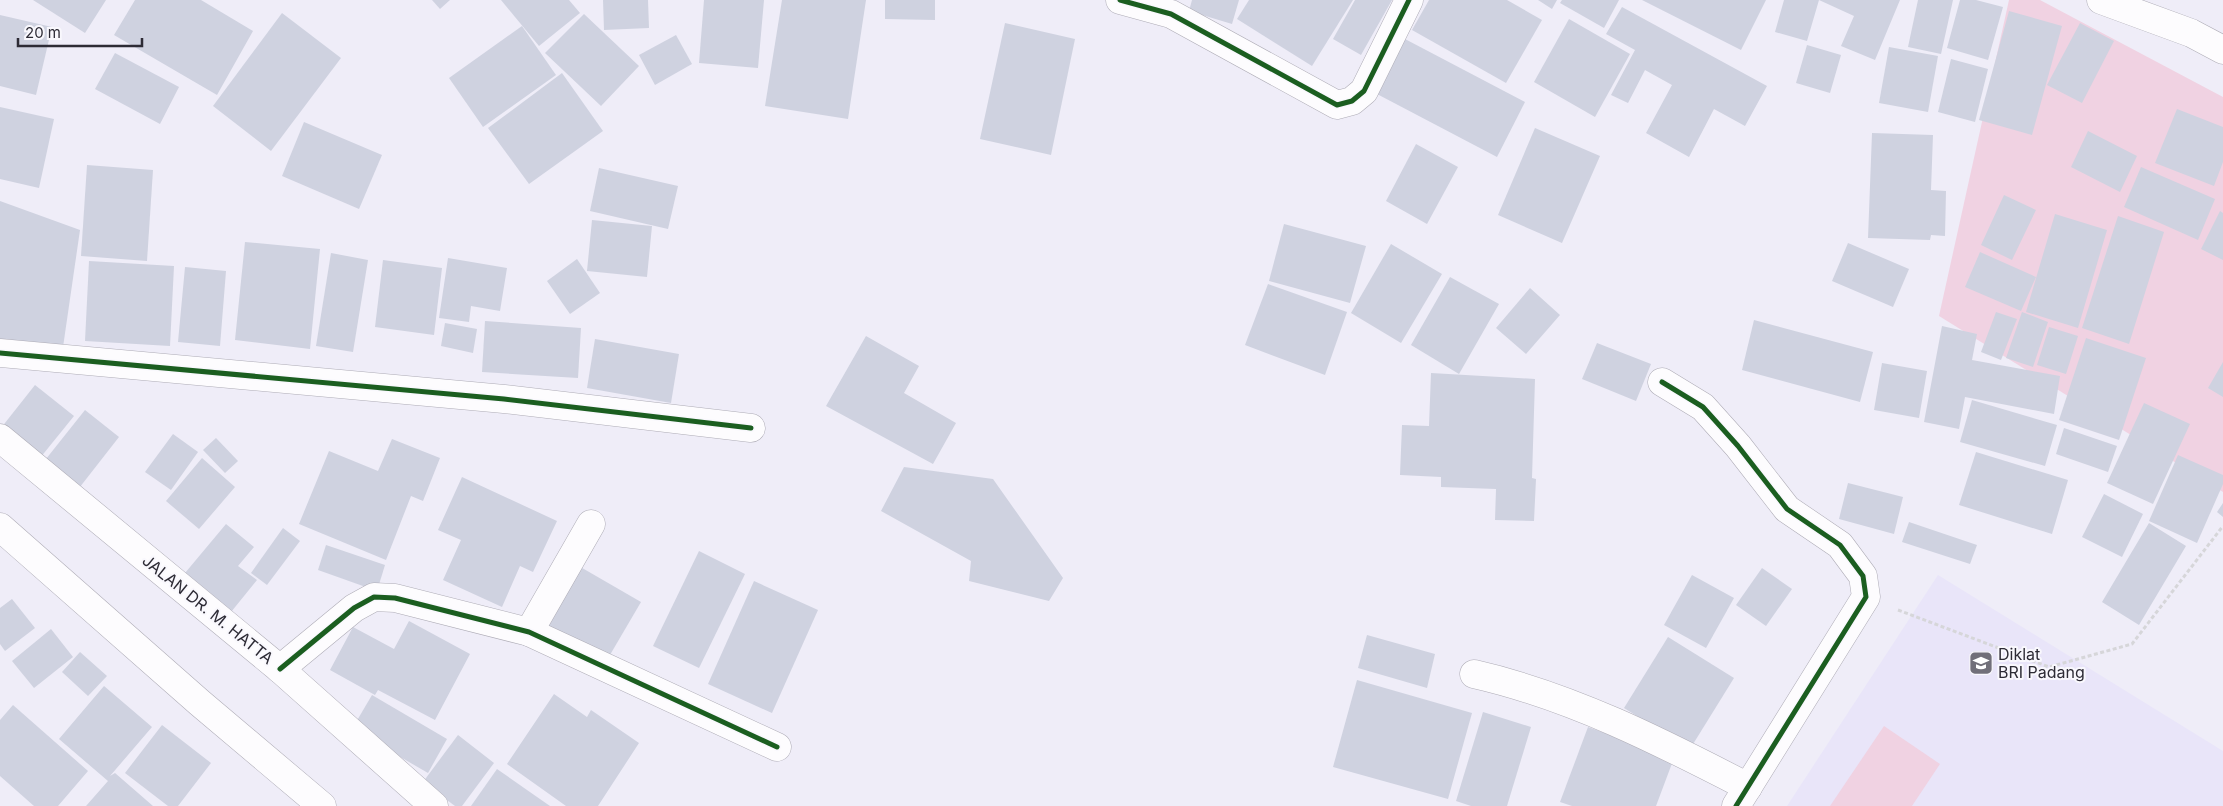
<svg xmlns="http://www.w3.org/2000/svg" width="2223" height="806" font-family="Inter,sans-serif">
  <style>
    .built { fill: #e9e5f9 }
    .green { fill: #f0d2e2 }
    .building { fill: #cfd2e0 }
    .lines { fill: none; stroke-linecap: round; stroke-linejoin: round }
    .minor-casing { stroke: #aeacb6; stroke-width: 29 }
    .tertiary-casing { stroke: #aeacb6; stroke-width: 29 }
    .secondary-casing { stroke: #aeacb6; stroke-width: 29 }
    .path { stroke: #d6d6d9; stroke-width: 3; stroke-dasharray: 4 2.5; stroke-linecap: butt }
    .minor { stroke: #fdfcfe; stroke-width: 28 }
    .tertiary { stroke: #fdfcfe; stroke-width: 28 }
    .secondary { stroke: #fdfcfe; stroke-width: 28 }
    .cycleway-casing { stroke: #f9f8fd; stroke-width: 8 }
    .cycleway { stroke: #1b5e20; stroke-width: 5 }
    .labels { text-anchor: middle; stroke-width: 4; stroke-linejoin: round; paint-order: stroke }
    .street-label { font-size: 16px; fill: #2d2b35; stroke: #f9f8fd }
    .poi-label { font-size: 16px; fill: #2d2b35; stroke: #f9f8fd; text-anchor: start }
  </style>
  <rect width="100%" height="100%" fill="#efedf8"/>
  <!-- built -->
  <path class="built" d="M1938,575l285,176v55h-436z"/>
  <!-- green -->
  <g class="green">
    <path d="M2009,0h31l183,97v395l-284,-176z"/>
    <path d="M1884,726l56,38 -28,42h-82z"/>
  </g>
  <!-- building -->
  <g class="building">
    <path d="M33,0h73l-21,33z"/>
    <path d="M135,0h66l52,31 -36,64 -103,-60z"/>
    <path d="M432,0h18l-10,9z"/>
    <path d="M501,0h68l11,13 -41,33z"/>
    <path d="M603,0h45l1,28 -45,2z"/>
    <path d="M704,0h60l-6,68 -59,-5z"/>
    <path d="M782,0h84l-18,119 -83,-13z"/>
    <path d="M885,0h50v20l-50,-1z"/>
    <path d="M1192,0h47l-7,24 -43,-13z"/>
    <path d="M1249,0h104l-41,66 -75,-47z"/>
    <path d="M1355,0h37l-31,55 -28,-16z"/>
    <path d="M1429,0h78l35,20 -36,63 -94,-53z"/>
    <path d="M1538,0h19l-5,9z"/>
    <path d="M1562,0h57l-15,28 -44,-25z"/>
    <path d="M1642,0h124l-25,50z"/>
    <path d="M1784,0h116l-25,60 -34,-14 13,-30 -35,-16 -12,41 -32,-9z"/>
    <path d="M1918,0h35l-12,54 -33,-7z"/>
    <path d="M1960,0h16l27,7 -15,53 -41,-12z"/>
    <path d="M1622,7l145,79 -22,40 -31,-17 -25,48 -43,-24 26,-48 -27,-15 -17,33 -17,-8 24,-45 -29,-16z"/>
    <path d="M2009,11l53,15 -30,109 -53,-15z"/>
    <path d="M282,13l59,45 -70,93 -58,-45z"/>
    <path d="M584,14l55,52 -38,40 -56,-53z"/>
    <path d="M0,15l52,12 -16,68 -36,-9z"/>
    <path d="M1569,19l61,35 -35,63 -61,-35z"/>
    <path d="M1005,23l70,16 -24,116 -71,-16z"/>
    <path d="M2080,23l34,18 -32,62 -35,-18z"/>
    <path d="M522,26l34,49 -73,52 -34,-49z"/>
    <path d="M676,35l16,29 -37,21 -16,-30z"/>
    <path d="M1405,39l120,63 -28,55 -120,-63z"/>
    <path d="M1807,45l34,10 -11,38 -34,-10z"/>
    <path d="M1889,47l49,9 -10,56 -49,-9z"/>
    <path d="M115,53l64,34 -19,37 -65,-35z"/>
    <path d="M1951,59l37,10 -13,53 -37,-10z"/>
    <path d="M562,73l41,58 -74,53 -41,-56z"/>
    <path d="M0,107l54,12 -15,69 -39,-9z"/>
    <path d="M2177,109l46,18v35l-9,24 -59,-23z"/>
    <path d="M304,122l78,33 -23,54 -77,-33z"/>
    <path d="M1535,128l65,28 -38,87 -64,-28z"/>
    <path d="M2088,131l49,25 -17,36 -49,-25z"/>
    <path d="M1872,133l61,2 -2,55 15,1 -1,45 -14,-1 -1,5 -62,-2z"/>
    <path d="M1416,144l42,23 -31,57 -41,-23z"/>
    <path d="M87,165l66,5 -6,91 -66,-5z"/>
    <path d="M2141,167l74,32 -17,41 -74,-33z"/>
    <path d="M599,168l79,18 -10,43 -78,-18z"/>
    <path d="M2004,195l32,15 -24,50 -31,-15z"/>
    <path d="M0,201l80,29 -18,124 -62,-15z"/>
    <path d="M2220,211l3,2v47l-22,-11z"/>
    <path d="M2055,214l52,16 -29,98 -52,-16z"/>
    <path d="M2118,216l46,16 -35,112 -47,-16z"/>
    <path d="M592,220l60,6 -5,51 -60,-6z"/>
    <path d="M1284,224l82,22 -16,57 -81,-22z"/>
    <path d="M245,242l75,7 -10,100 -75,-9z"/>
    <path d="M1848,243l61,26 -16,38 -61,-26z"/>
    <path d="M1391,244l51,30 -41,69 -50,-30z"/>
    <path d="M1980,252l56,25 -15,34 -56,-24z"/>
    <path d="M331,253l37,7 -15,92 -37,-6z"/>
    <path d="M448,258l59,10 -7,43 -29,-5 -2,16 -30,-4z"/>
    <path d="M577,259l23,34 -30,21 -23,-33z"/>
    <path d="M383,260l59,8 -8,67 -59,-8z"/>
    <path d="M89,261l85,5 -4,80 -85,-5z"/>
    <path d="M185,267l41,4 -6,75 -42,-4z"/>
    <path d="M1450,277l49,27 -40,70 -48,-29z"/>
    <path d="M1268,284l79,28 -22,63 -80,-30z"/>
    <path d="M1530,288l30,27 -34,39 -30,-26z"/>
    <path d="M1996,312l21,7 -16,41 -20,-8z"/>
    <path d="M2022,312l26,10 -15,45 -27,-9z"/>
    <path d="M1754,320l119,32 -13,50 -118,-32z"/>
    <path d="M485,321l96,7 -3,50 -96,-6z"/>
    <path d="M445,323l32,6 -4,24 -32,-7z"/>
    <path d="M1942,326l35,8 -5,26 88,16 -6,38 -89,-17 -6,32 -35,-7z"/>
    <path d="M2049,327l29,9 -12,38 -29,-9z"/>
    <path d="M866,336l53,30 -15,27 52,30 -23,41 -107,-58z"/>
    <path d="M2086,338l60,20 -27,82 -60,-20z"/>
    <path d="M595,339l84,15 -8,49 -84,-15z"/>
    <path d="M1597,343l54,21 -15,37 -54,-22z"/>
    <path d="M2223,362v35l-15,-9z"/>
    <path d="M1882,363l45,8 -8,47 -45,-8z"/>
    <path d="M1431,373l104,6 -3,99 4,1 -2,42 -39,-1 1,-31 -55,-2v-10l-41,-2 2,-50 27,1z"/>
    <path d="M35,385l39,31 -34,42 -39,-30z"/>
    <path d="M1972,400l85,25 -12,41 -85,-24z"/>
    <path d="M2144,403l46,21 -37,80 -46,-21z"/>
    <path d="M85,410l34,27 -43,55 -34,-28z"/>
    <path d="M2064,428l53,18 -9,26 -52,-18z"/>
    <path d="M173,434l25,18 -27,38 -26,-18z"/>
    <path d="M216,438l22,23 -13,12 -22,-23z"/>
    <path d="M392,439l48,19 -17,43 -12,-5 -25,64 -87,-36 30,-73 49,20z"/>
    <path d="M1976,452l92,28 -16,54 -93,-29z"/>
    <path d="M2178,455l45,20v9l-26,59 -48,-22z"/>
    <path d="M202,458l33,29 -36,42 -33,-28z"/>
    <path d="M904,467l89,12 70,99 -14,23 -80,-20 2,-20 -90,-50z"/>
    <path d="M462,477l95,44 -24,51 -13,-6 -18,41 -59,-27 18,-40 -23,-10z"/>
    <path d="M1848,483l55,14 -9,37 -55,-15z"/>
    <path d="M2104,494l39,20 -21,43 -40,-20z"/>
    <path d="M2223,503v14l-6,-5z"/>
    <path d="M1909,522l68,23 -7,19 -68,-22z"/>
    <path d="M2149,523l37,23 -47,79 -37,-23z"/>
    <path d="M226,524l28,23 -16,19 19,14 -30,37 -47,-38z"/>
    <path d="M283,528l17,13 -33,44 -16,-12z"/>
    <path d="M326,545l59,20 -8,26 -59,-21z"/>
    <path d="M699,551l46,23 -46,94 -46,-22z"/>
    <path d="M577,565l64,37 -34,58 -64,-37z"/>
    <path d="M1762,568l30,21 -26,37 -30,-21z"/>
    <path d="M1692,575l42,23 -28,50 -42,-23z"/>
    <path d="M754,581l64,29 -46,103 -64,-29z"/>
    <path d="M12,599l23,29 -30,23 -5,-7v-36z"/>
    <path d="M409,621l61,33 -35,66 -57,-30 -3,5 -45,-25 23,-43 41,22z"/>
    <path d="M51,629l22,28 -39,31 -22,-27z"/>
    <path d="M1367,635l68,19 -8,34 -69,-20z"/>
    <path d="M1668,637l66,41 -44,71 -66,-41z"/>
    <path d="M80,652l27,24 -19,20 -26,-24z"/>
    <path d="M1357,680l115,33 -24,86 -115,-32z"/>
    <path d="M104,686l48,41 -42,49 5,-3 38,33h-67l22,-25 -49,-42z"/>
    <path d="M554,694l33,23 4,-7 48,33 -41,63h-32l-59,-42z"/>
    <path d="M372,695l75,44 -19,34 -76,-44z"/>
    <path d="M13,705l75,66 -30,35h-24l-34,-30v-56z"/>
    <path d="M1483,712l48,15 -24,79h-36l-15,-5z"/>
    <path d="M162,725l49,38 -33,43h-10l-43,-33z"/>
    <path d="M1588,727l86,31 -18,48h-84l-12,-4z"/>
    <path d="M458,735l36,28 -32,43h-7l-32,-24z"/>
    <path d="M497,769l53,37h-79z"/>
  </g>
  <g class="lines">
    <!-- minor casing -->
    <g class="minor-casing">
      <g id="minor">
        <path d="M1120,0l51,14 166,91 15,-4 12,-10 45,-91"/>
        <path d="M0,353l504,46 247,29"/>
        <path d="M1662,382l41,25 35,39 49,63 53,36 23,31 3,21 -130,209"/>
        <path d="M529,632l62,-108"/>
        <path d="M280,669l74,-61 20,-11 21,1 134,34 248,115"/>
        <path d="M1474,674c97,22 187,68 274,113"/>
      </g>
    </g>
    <!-- tertiary casing -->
    <g class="tertiary-casing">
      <path id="tertiary" d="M2101,0l90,33 32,17"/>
    </g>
    <!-- secondary casing -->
    <g class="secondary-casing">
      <g id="secondary">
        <path d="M0,438l280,231 154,137"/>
        <path d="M0,527l200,176 122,103"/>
      </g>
    </g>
    <!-- path -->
    <path class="path" d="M1898,610l151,57 83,-23 91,-118"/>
    <!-- minor -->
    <use href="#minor" class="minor"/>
    <!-- tertiary -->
    <use href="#tertiary" class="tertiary"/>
    <!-- secondary -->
    <use href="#secondary" class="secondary"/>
    <!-- cycleway casing -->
    <g class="cycleway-casing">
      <g id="cycleway">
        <path d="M1120,0l51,14 166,91 15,-4 12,-10 45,-91"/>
        <path d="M0,353l504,46 247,29"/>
        <path d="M1662,382l41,25 35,39 49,63 53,36 23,31 3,21 -130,209"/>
        <path d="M280,669l74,-61 20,-11 21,1 134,34 248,115"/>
      </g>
    </g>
    <!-- cycleway -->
    <use href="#cycleway" class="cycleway"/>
  </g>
  <!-- icons -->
  <defs>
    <g id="school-square" transform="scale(1.25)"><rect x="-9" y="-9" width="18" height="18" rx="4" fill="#716f79" stroke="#f9f8fd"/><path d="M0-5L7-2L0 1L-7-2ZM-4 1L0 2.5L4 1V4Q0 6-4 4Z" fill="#fff"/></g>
  </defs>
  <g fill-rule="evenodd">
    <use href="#school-square" x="1981" y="663"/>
  </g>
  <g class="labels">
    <!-- street labels -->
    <g class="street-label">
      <text transform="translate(208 609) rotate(39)" y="6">JALAN DR. M. HATTA</text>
    </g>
    <!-- poi labels -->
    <g class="poi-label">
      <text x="1998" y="660">Diklat<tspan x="1998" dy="18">BRI Padang</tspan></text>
    </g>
  </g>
  <!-- scale -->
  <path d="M18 38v8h124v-8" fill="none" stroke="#2d2b35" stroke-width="2.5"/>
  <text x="25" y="38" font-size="15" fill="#2d2b35" stroke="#f9f8fd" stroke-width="4" paint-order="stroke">20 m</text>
</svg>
